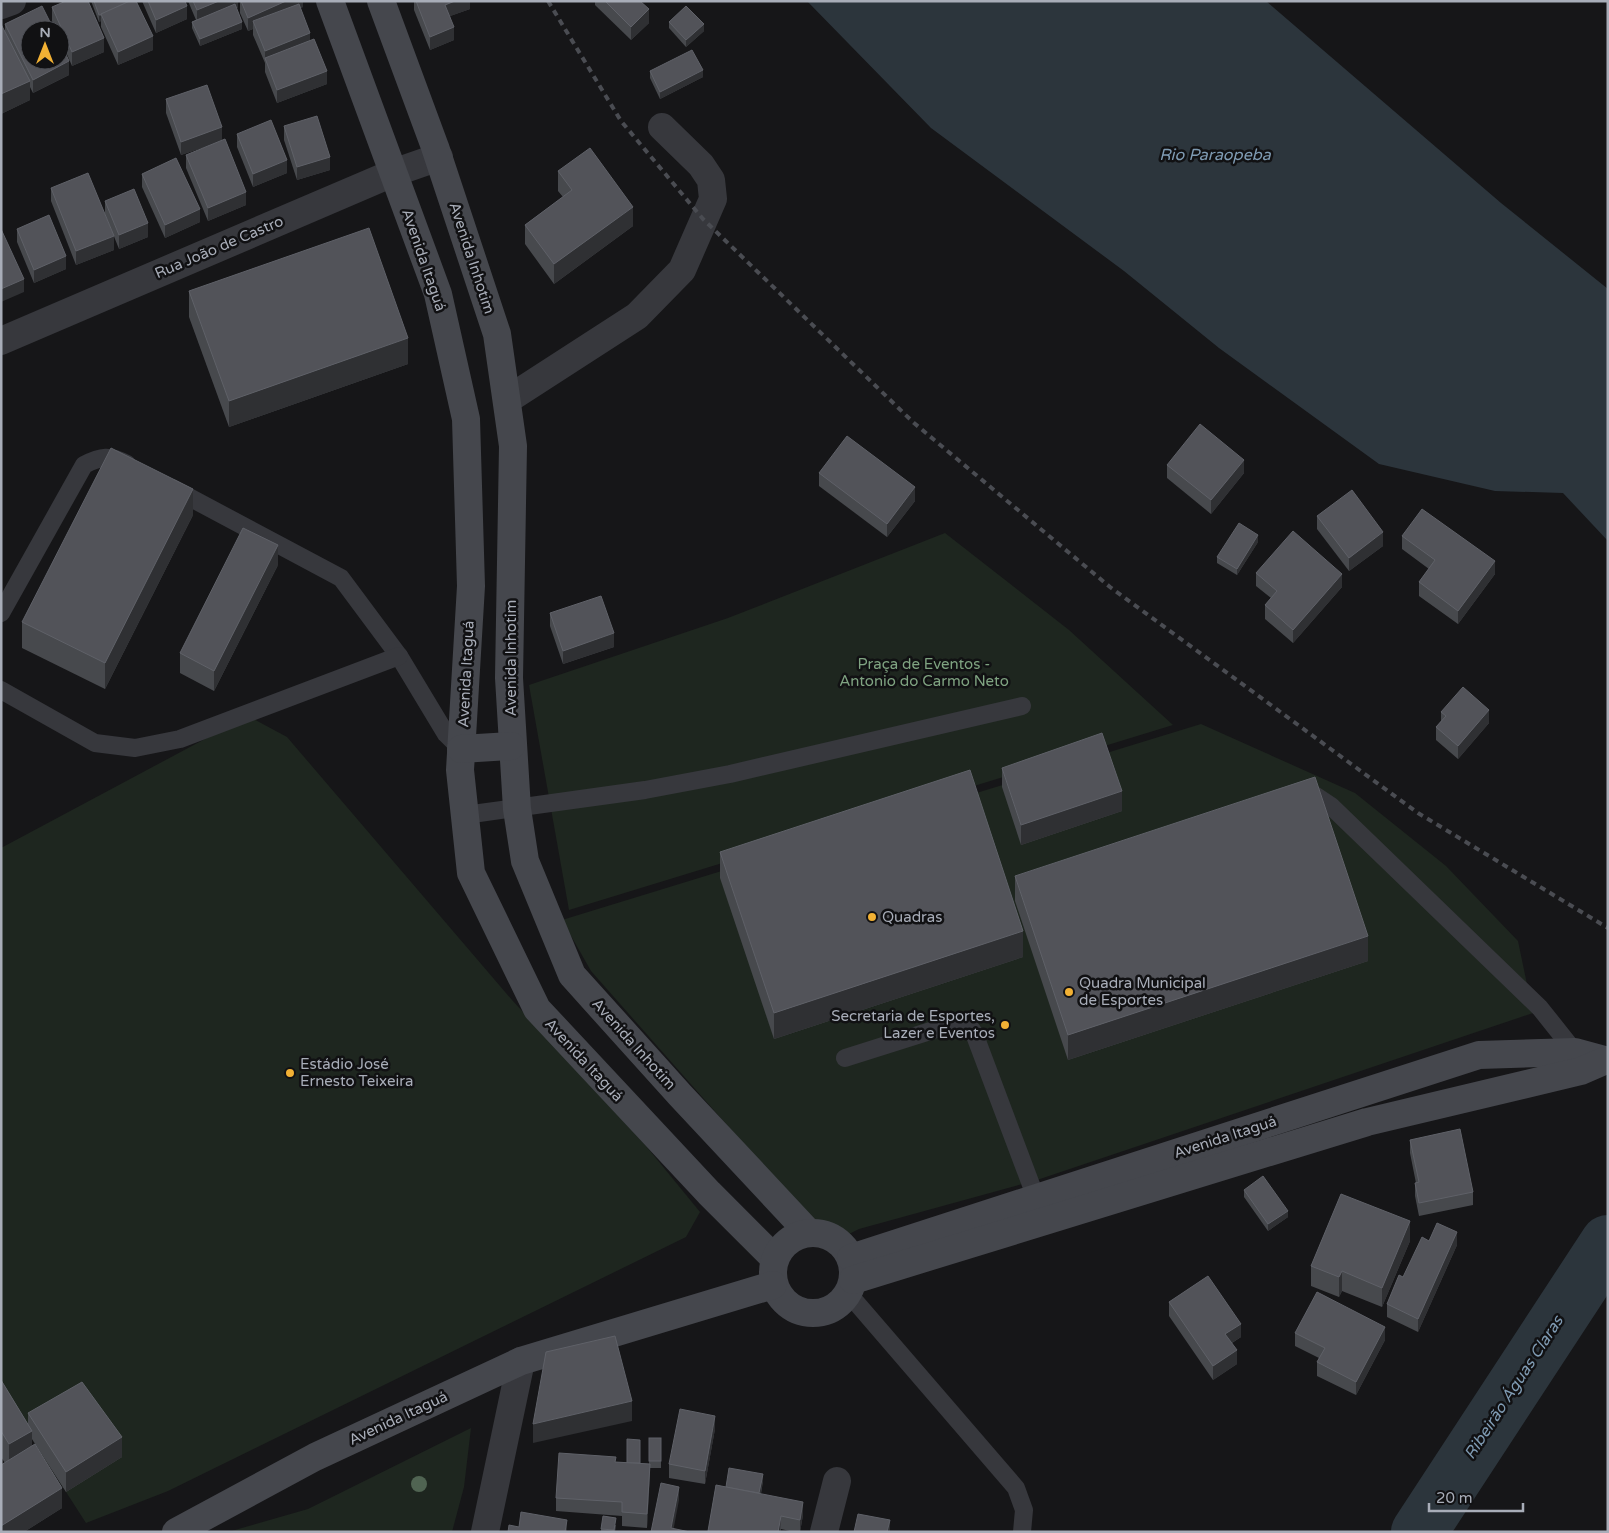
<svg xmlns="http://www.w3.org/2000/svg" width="1609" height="1533" font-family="'Varela Round',sans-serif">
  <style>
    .green { fill: #1e261f }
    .water { fill: #2c353c }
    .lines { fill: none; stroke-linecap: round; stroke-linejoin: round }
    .river { stroke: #2c353c; stroke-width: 56 }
    .lane { stroke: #37383d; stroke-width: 18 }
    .street { stroke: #37383d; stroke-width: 28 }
    .secondary { stroke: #45474d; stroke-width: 28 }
    .rail { stroke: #4a4c52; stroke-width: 4; stroke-dasharray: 6 5; stroke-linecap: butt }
    .tree { fill: #506452 }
    .wall { fill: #47494d }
    .shaded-wall { fill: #2f3033 }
    .building { fill: #525359; stroke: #5f6168 }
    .poi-dot { fill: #f2b134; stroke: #111113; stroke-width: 2 }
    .labels { text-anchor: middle; stroke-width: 5; stroke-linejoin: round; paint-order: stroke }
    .street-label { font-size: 15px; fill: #a8adb8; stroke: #111113 }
    .park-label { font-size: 15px; fill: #7fa381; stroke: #111113 }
    .poi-label { font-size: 15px; fill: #a8adb8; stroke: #111113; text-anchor: start }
    .water-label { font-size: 16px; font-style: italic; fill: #7f9bb3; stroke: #111113 }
  </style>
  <rect width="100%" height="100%" fill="#161618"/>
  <!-- green -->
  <g class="green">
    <path d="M945,533l124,97 104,95 -604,185 -40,-225 199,-67z"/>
    <path d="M248,716l39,21 225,263 134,146 54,66 -14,25 -518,254 -82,32 -85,-132v-543z"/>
    <path d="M1201,724l154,69 91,73 72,75 15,72 -496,167 -178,49 -14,7 -17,-12 -20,-7 -217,-246 -29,-51z"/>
    <path d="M471,1428l-7,59 -12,45h-224l80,-23z"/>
  </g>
  <!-- water -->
  <path class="water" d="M807,1h459l235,202 107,86v252l-45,-48 -68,-2 -116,-27 -160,-116 -95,-77 -193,-143z"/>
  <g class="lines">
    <!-- river -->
    <path class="river" d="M1419,1532l189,-289"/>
    <!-- lane -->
    <g class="lane">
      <path d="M172,488l169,90 58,78 47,78 15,15"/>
      <path d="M1,613l83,-148c17,-9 26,-10 43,-1"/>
      <path d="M1,690l94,53 40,5 45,-9 219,-83"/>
      <path d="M1302,792l14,4 15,10 209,202 35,44"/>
      <path d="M465,815l180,-25 85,-16 292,-68"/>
      <path d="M845,1058l114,-36 10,4 5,7 62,165"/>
      <path d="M848,1293l168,195 8,22 -2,22"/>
    </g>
    <!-- street -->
    <g class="street">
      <path d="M1,5l11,-4"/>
      <path d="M1,341l392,-168 46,-16"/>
      <path d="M507,400l130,-84 45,-46 31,-71 -2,-19 -10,-15 -39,-38"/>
      <path d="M485,1532l36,-171"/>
      <path d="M824,1532l13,-51"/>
    </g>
    <!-- secondary -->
    <g class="secondary">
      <path d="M330,1l108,293 28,125 5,167 -11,184 11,103 66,136 172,184 65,65"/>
      <path d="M381,1l54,146 62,187 16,112 -4,232 8,131 8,52 47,114 108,120 129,138"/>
      <path d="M461,749l50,-3"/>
      <circle cx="813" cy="1273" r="40"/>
      <path d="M851,1258l628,-203 96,-3 33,9"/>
      <path d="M853,1280l514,-158 214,-51 23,-10"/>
      <path d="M176,1532l139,-75 206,-96 252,-76"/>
    </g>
    <!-- rail -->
    <path class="rail" d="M548,1l73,120 82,98 211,204 196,164 308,226 190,115"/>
  </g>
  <!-- trees -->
  <circle class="tree" cx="419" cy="1484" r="8"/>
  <!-- wall -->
  <g class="wall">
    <path d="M91,1h45l17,49 -35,15 -17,-38v-6l-2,1z"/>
    <path d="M142,1h43l2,18 -31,14z"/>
    <path d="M188,1h50v7h-2l6,21 -42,17 -8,-18v-6l4,-2z"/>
    <path d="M240,1h63v6l-3,1 10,32 17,44 -50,19 -12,-31v-9l-12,-28v-6l-5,2 -8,-18z"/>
    <path d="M414,1h56v8l-20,7 4,24 -24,10 -16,-40z"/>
    <path d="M595,1h45l9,22 -18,17 -36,-35z"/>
    <path d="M52,7l52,45 -32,14 -12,-28v-8h-4l-4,-9z"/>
    <path d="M669,22l35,9 -18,16 -17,-19z"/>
    <path d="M1,24l4,8v-8l64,51 -36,18 -3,-6v13l-29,14z"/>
    <path d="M650,71l53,6 -43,22 -10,-21z"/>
    <path d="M166,99l56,42 -41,14 -15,-42z"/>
    <path d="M284,126l46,44 -33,10 -13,-40z"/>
    <path d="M237,134l50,39 -34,14 -16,-40z"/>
    <path d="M186,155l60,50 -38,16 -22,-53z"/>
    <path d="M558,171l75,55 -79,58 -29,-40v-19l38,-28 -5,-6z"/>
    <path d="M142,174l58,48 -35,16 -23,-51z"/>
    <path d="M51,188l63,62 -38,15 -25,-64z"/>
    <path d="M105,201l43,36 -29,12 -14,-35z"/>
    <path d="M17,229l49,40 -32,14 -17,-41z"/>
    <path d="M189,291l219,73 -179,63 -40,-110z"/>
    <path d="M1167,465l77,8 -33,41 -44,-36z"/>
    <path d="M819,473l96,28 -28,36 -68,-51z"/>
    <path d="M193,515l-88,174 -83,-41v-26z"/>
    <path d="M1317,516l66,30 -34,25 -32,-42z"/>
    <path d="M1402,536l93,38 -37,50 -39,-28v-14l10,-13 -27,-20z"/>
    <path d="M1258,542l-21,33 -20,-12v-6z"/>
    <path d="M278,565l-64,126 -34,-18v-20z"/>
    <path d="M1256,573l86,14 -49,56 -28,-24v-14l6,-7 -15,-12z"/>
    <path d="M550,613l64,34 -51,17 -13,-38z"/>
    <path d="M1441,712l48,11 -31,36 -22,-19v-13l5,-6z"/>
    <path d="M1002,768l120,43 -101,34 -19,-58z"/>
    <path d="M720,852l303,105 -249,82 -54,-161z"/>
    <path d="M1015,876l353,85 -300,99 -53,-159z"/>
    <path d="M1410,1140l63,52v13l-54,11 -4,-20v-13h1l-6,-30z"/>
    <path d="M1244,1190l44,27 -20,14 -24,-34z"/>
    <path d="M1410,1241l-28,66 -40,-16 -3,6 -28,-11v-20z"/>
    <path d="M1429,1241l28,4 -39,87 -31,-15v-13l16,-27z"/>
    <path d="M1169,1302l72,35 -9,6 5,21 -24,16 -44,-64z"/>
    <path d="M1295,1333l90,7 -29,55 -39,-19v-14l2,-4 -24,-12z"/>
    <path d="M1,1380l27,44v-11l94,44 -56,35 -34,-53v7l30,62 -38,24h-23l4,-69 -4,-6z"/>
    <path d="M715,1429l-10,55 -36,-6v-14z"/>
    <path d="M649,1438h12v30h-11l-3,60 -25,-2v-10l-66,-5v-13l60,-36 33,2z"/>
    <path d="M763,1481l-2,13 42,21 -3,17h-6l-13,-3 -1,3h-72l8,-47 10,2z"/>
    <path d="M616,1525l-1,7h-14v-3z"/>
  </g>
  <!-- shaded-wall -->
  <g class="shaded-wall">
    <path d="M219,1h19v7l-41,15v-13z"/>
    <path d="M286,1h17v6l-47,21 -3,-7v8l-5,2v-13z"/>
    <path d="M455,1h15v8l-25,9v-13z"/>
    <path d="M187,6v13l-31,14v-13z"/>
    <path d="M649,9v14l-18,17v-13z"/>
    <path d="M99,15h2v6l-2,1z"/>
    <path d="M242,22v7l-42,17v-7z"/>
    <path d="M704,24v7l-18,16v-7z"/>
    <path d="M454,27v13l-24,10v-13z"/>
    <path d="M310,33v14l-45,12v-8z"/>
    <path d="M153,36v14l-35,15v-13z"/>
    <path d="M104,38v14l-32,14v-14z"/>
    <path d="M69,61v14l-36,18v-13z"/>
    <path d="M703,70v7l-43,22v-7z"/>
    <path d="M327,71v13l-50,19v-13z"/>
    <path d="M30,81v19l-29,14v-20z"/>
    <path d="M222,127v14l-41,14v-13z"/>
    <path d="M330,157v13l-33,10v-13z"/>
    <path d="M287,160v13l-34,14v-13z"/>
    <path d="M246,192v13l-38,16v-13z"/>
    <path d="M633,207v19l-79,58v-20z"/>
    <path d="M200,209v13l-35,16v-13z"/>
    <path d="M148,223v14l-29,12v-14z"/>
    <path d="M114,236v14l-38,15v-14z"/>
    <path d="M66,256v13l-32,14v-13z"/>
    <path d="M24,279v13l-23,10v-13z"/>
    <path d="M408,338v26l-179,63v-26z"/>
    <path d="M1244,460v13l-33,41v-14z"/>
    <path d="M915,487v14l-28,36v-13z"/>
    <path d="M193,489v26l-88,174v-26z"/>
    <path d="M1383,532v14l-34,25v-13z"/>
    <path d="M1258,535v7l-21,33v-6z"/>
    <path d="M278,545v20l-64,126v-20z"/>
    <path d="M1495,561v13l-37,50v-13z"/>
    <path d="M1342,574v13l-49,56v-13z"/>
    <path d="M614,633v14l-51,17v-13z"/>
    <path d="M1489,710v13l-31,36v-13z"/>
    <path d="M1122,791v20l-101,34v-20z"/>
    <path d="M1023,931v26l-249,82v-26z"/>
    <path d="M1368,936v25l-300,99v-25z"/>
    <path d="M1288,1211v6l-20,14v-7z"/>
    <path d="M1410,1221v20l-28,66v-19z"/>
    <path d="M1457,1232v13l-39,87v-13z"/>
    <path d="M1342,1271v20l-3,6v-20z"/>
    <path d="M1241,1324v13l-16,10v-13z"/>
    <path d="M1385,1327v13l-29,55v-13z"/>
    <path d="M1237,1350v14l-24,16v-14z"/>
    <path d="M632,1401v20l-99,22v-19z"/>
    <path d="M715,1416v13l-10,55v-13z"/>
    <path d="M32,1431v25l-23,14v-26z"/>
    <path d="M122,1437v20l-56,35v-20z"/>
    <path d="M650,1464v14l-3,50v-14z"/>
    <path d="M763,1474v7l-4,20v-7z"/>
    <path d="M679,1487v13l-6,32 -2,-4z"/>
    <path d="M62,1488v20l-38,24h-23v-6z"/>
    <path d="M803,1502v13l-3,17v-12z"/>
    <path d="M781,1516l-1,16h-2z"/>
    <path d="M567,1520v12h-2z"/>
    <path d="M890,1520v12h-3z"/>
  </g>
  <!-- building -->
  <g class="building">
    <path d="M66,1h22l16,37 -32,14 -20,-45z"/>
    <path d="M94,1h36l-29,13v1h-2z"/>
    <path d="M130,1h6l17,35 -35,16 -17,-38z"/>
    <path d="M148,1h37l2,5 -31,14z"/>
    <path d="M193,1h26l-22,9z"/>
    <path d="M241,1h45l-38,17z"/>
    <path d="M416,1h39l-10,4 9,22 -24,10z"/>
    <path d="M605,1h35l9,8 -18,18z"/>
    <path d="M235,4l7,18 -42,17 -8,-17z"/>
    <path d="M299,4l11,29 -45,18 -12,-30z"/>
    <path d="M42,6l12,24h-24v30h30v-18l9,19 -36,19 -28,-56z"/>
    <path d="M686,6l18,18 -18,16 -17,-18z"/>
    <path d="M1,24l29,57 -29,13z"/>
    <path d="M314,39l13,32 -50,19 -12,-32z"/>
    <path d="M692,50l11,20 -43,22 -10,-21z"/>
    <path d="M207,85l15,42 -41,15 -15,-43z"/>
    <path d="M317,116l13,41 -33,10 -13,-41z"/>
    <path d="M271,120l16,40 -34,14 -16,-40z"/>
    <path d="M225,139l21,53 -38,16 -22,-53z"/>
    <path d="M590,148l43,59 -79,57 -29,-39 47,-35 -14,-19z"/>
    <path d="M176,158l24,51 -35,16 -23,-51z"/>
    <path d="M88,173l26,63 -38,15 -25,-63z"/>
    <path d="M134,189l14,34 -29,12 -14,-34z"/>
    <path d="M49,215l17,41 -32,14 -17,-41z"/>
    <path d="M369,228l39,110 -179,63 -40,-110z"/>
    <path d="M1,229l23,50 -23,10z"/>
    <path d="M1200,424l44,36 -33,40 -44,-35z"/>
    <path d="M847,436l68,51 -28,37 -68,-51z"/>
    <path d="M111,448l82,41 -88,174 -83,-41z"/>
    <path d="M1352,490l31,42 -34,26 -32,-42z"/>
    <path d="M1422,509l73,52 -37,50 -39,-29 16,-22 -33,-24z"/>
    <path d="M1239,523l19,12 -21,34 -20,-12z"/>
    <path d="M243,528l35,17 -64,126 -34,-18z"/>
    <path d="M1293,531l49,43 -49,56 -28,-25 12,-14 -21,-18z"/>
    <path d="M601,596l13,37 -51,18 -13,-38z"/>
    <path d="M1463,687l26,23 -31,36 -22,-19 10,-11 -5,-4z"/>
    <path d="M1102,733l20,58 -101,34 -19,-57z"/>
    <path d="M970,770l53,161 -249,82 -54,-161z"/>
    <path d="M1315,777l53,159 -300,99 -53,-159z"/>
    <path d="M1460,1129l13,63 -54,11 -4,-20 4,-1 -9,-42z"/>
    <path d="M1263,1176l25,35 -20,13 -24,-34z"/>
    <path d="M1341,1194l69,27 -28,67 -40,-17 -3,6 -28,-11z"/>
    <path d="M1437,1223l20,9 -39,87 -31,-15 12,-29 4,2 19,-40 7,4z"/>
    <path d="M1208,1276l33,48 -16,10 12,16 -24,16 -44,-64z"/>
    <path d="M1317,1292l68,35 -29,55 -39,-20 8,-14 -30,-15z"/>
    <path d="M615,1336l17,65 -99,23 13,-72z"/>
    <path d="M1,1380l31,51 -23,13 -8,-13z"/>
    <path d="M82,1382l40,55 -56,35 -38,-59z"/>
    <path d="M680,1409l35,7 -10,55 -36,-7z"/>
    <rect x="649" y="1438" width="12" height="23"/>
    <path d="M627,1439l13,1v23h-13z"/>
    <path d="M35,1444l27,44 -61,38v-61z"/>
    <path d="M559,1453l57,4 -1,5 35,2 -3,50 -25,-2v-10l-66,-4z"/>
    <path d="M729,1468l34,6 -4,19 -33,-6z"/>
    <path d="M661,1483l18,4 -8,41 19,4h-39z"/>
    <path d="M716,1485l87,17 -3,18 -19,-4 -3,16h-66l-4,-1z"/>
    <path d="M521,1512l46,8 -2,12h-57l1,-7 10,2z"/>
    <path d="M858,1514l32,6 -3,12h-33z"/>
    <path d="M603,1516l13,2 -2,12 -13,-1z"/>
  </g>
  <!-- markers -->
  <g class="poi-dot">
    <circle cx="872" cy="917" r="5"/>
    <circle cx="1069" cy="992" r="5"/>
    <circle cx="1005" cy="1025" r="5"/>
    <circle cx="290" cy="1073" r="5"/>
  </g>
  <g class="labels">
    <!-- street labels -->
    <g class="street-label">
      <text transform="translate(219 247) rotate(-23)" y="5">Rua João de Castro</text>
      <text transform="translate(472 258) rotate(72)" y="5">Avenida Inhotim</text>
      <text transform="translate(424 260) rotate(71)" y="5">Avenida Itaguá</text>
      <text transform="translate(511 658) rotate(-90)" y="5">Avenida Inhotim</text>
      <text transform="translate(466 674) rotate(-87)" y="5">Avenida Itaguá</text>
      <text transform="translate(634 1044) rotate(48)" y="5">Avenida Inhotim</text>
      <text transform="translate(584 1060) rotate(47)" y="5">Avenida Itaguá</text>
      <text transform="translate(1225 1137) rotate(-18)" y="5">Avenida Itaguá</text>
      <text transform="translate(398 1418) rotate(-25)" y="5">Avenida Itaguá</text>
    </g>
    <!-- park labels -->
    <g class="park-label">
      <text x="924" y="669">Praça de Eventos -<tspan x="924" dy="17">Antonio do Carmo Neto</tspan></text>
    </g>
    <!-- poi labels -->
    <g class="poi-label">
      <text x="882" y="922">Quadras</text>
      <text x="1079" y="988">Quadra Municipal<tspan x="1079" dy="17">de Esportes</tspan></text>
      <text x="995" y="1021" text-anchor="end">Secretaria de Esportes,<tspan x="995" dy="17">Lazer e Eventos</tspan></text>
      <text x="300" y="1069">Estádio José<tspan x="300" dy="17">Ernesto Teixeira</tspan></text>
    </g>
    <!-- water labels -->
    <g class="water-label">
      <text x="1215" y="160">Rio Paraopeba</text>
      <text transform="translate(1513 1387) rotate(-57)" y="6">Ribeirão Águas Claras</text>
    </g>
  </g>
  <!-- border -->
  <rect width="1609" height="1533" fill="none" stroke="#a8adb8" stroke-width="5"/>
  <!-- north arrow -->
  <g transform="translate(45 45)"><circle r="24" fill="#111113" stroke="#4d4f55"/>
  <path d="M0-4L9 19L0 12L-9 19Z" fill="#f2b134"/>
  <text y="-8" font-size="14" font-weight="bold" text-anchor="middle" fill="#a8adb8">N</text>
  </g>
  <!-- scale -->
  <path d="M1429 1503v8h94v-8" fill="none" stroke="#a8adb8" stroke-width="2.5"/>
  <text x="1436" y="1503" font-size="15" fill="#a8adb8" stroke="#111113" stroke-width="4" paint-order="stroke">20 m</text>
</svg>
